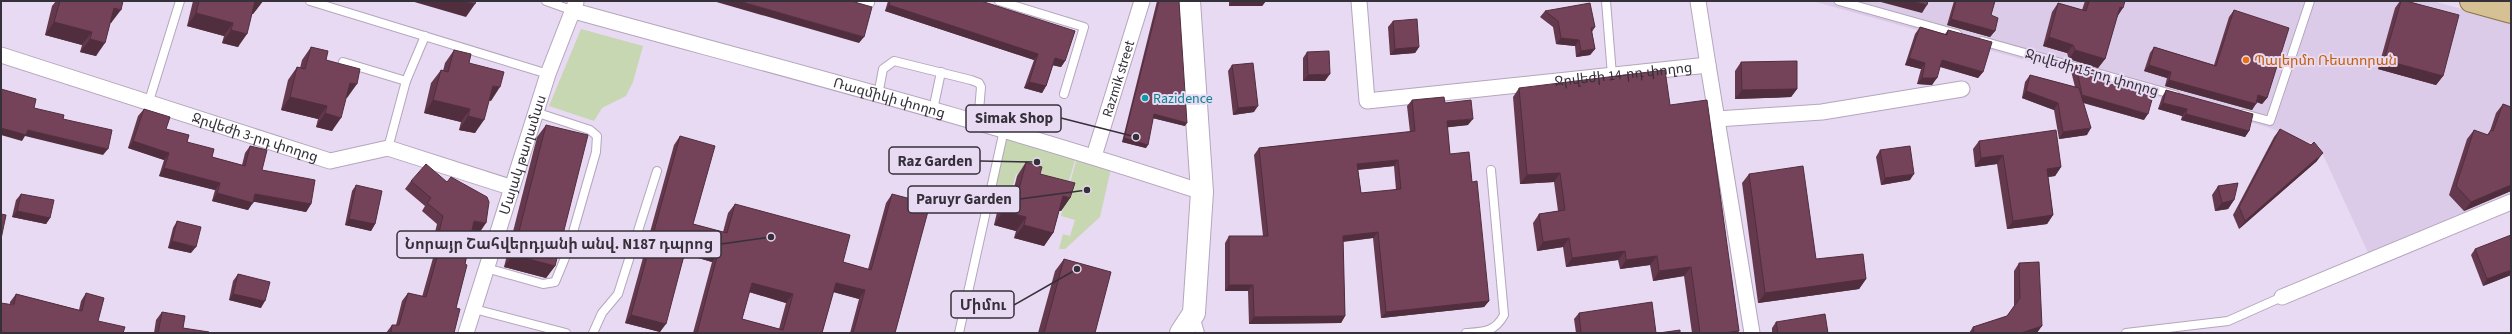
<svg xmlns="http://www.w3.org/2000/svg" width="2512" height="334" font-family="'Source Sans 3','Noto Sans Armenian',sans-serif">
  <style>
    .built { fill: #dbcbe8 }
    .green { fill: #c6d7b2 }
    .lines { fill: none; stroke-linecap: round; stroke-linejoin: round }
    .lane-casing { stroke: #b3a6bd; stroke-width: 10 }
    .street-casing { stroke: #b3a6bd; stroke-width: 17 }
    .secondary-casing { stroke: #b3a6bd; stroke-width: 24 }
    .primary-casing { stroke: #8b7346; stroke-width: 24 }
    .lane { stroke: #fff; stroke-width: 8 }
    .street { stroke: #fff; stroke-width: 15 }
    .secondary { stroke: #fff; stroke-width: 22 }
    .primary { stroke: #d5c194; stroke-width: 22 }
    .wall { fill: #64394d; fill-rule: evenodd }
    .shaded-wall { fill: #512e3e }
    .building { fill: #744259; stroke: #512e3e; fill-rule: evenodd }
    .food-dot { fill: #e8710a; stroke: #e8daf3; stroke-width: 1.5 }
    .culture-dot { fill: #0f9aa8; stroke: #e8daf3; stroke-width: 1.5 }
    .labels { text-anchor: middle; stroke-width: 4; stroke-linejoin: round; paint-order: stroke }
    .food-label { font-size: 14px; fill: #c56008; stroke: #e8daf3; text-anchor: start }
    .street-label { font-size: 14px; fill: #36303a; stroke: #e8daf3 }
    .culture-label { font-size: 14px; fill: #0d838f; stroke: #e8daf3; text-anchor: start }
    .leader { fill: none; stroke: #36303a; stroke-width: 1.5 }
    .callout-dot { fill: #36303a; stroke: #e8daf3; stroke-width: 1.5 }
    .callout { fill: #e8daf3; stroke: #36303a; stroke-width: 1.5 }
    .callout-label { font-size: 15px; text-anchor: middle; font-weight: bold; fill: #36303a }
  </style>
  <rect width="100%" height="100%" fill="#e8daf3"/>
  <!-- built -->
  <path class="built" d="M1812,1h621l78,22v187l-136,58 -56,-122 -52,-19z"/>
  <!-- green -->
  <g class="green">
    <path d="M581,29l62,17 -10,36 -7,14 -24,12 -8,13 -45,-15z"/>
    <path d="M1006,133l71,20 -12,42 -31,-16 -18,-5 -8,29 -17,-5z"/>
    <path d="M1078,154l34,10 -12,53 -35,32h-6l4,-15 7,2 5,-16 -14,-4z"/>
  </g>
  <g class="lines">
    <!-- lane casing -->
    <g class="lane-casing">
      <g id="lane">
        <path d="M310,1l238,73"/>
        <path d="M546,1l28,10"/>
        <path d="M861,1l9,2"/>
        <path d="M999,1l85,26 -20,67"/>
        <path d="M1606,1l6,74"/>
        <path d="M1839,1l118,33"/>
        <path d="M1982,41l193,54"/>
        <path d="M343,62l63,19 -18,67"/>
        <path d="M406,81l19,-45"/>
        <path d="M878,95l5,-26 11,-8 77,19 8,3 2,4 -3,36"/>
        <path d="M149,101l31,-100"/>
        <path d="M933,110l8,-38"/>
        <path d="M2244,114l26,7 40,-120"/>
        <path d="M486,268l57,16 12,-2 12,-29 29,-101 1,-16 -7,-6 -55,-18"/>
        <path d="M474,309l92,24"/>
        <path d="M1195,316l5,17"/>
        <path d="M593,333l9,-20 16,-19 39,-123"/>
        <path d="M959,333l45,-203"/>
        <path d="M1466,333c18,-1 29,-1 38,-18l-13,-145"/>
        <path d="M2126,333l102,-12 54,-24"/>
      </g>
    </g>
    <!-- street casing -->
    <g class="street-casing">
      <g id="street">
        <path id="s1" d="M1359,1l8,100 341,-36 44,268"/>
        <path d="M1698,1l10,64"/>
        <path id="s2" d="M574,11c210,58 421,112 628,181"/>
        <path id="s3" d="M1,55l329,106 58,-13 122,39"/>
        <path d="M1717,119l105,-7 140,-23"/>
        <path id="s4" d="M1094,156l48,-155"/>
        <path d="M2282,297l229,-95"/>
        <path id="s5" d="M466,333l82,-259 28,-72"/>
      </g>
    </g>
    <!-- secondary casing -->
    <g class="secondary-casing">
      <path id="secondary" d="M1181,333l13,-20 8,-121 -13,-191"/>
    </g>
    <!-- primary casing -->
    <g class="primary-casing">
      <path id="primary" d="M2471,1l40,11"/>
    </g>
    <!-- lane -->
    <use href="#lane" class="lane"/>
    <!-- street -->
    <use href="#street" class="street"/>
    <!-- secondary -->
    <use href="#secondary" class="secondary"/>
    <!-- primary -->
    <use href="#primary" class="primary"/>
  </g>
  <!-- wall -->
  <g class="wall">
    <path d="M56,1h67l-12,22h-1l-14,33 -16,-4 2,-7 -37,-10 7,-29z"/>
    <path d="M193,1h70l-10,13h-1l-14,33 -16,-4 2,-7 -37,-10z"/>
    <path d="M888,1h93l84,60 -4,6 -8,-2 -7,21 -4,7 -18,-5 10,-28 -149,-49z"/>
    <path d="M1157,1h22l6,125 -32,-8 -7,30 -24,-6z"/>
    <path d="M1229,1h37l-4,5h-33z"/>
    <path d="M1954,1h41l-4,14 4,16 -5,6 -43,-12z"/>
    <path d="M2085,1h40l-8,16v-1l-12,43 -7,9 -29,-9 -2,-6 -24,-7 9,-34 6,-9 24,7z"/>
    <path d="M2400,1h6l37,75 -7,9 -58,-16 17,-61z"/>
    <path d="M2234,10l33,88 -5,6 -6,-2 -4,8 -87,-24 2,-8 -23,-7 6,-18 4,-6 60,18 15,-48z"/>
    <path d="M1545,11l50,16 -3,5 3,17 -5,6 -14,2 -1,-11 -19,-2 -3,-17 -13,-10z"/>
    <path d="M1393,21l26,26 -4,6 -25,2 -2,-28z"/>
    <path d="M1920,27l25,7 3,-4 35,42 -5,6 -38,-11 -8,18 -15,-1 4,-15 -16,-4 10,-31z"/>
    <path d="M311,47l15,13 21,38 -1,-1 -14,34 -16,-4 2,-8 -37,-9 7,-30 9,-13 3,1 2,-8z"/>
    <path d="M454,50l15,13 22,38 -2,-1 -14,33 -16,-3 2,-8 -37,-9 7,-30 10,-13 2,1 2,-8z"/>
    <path d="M1307,52l18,29h-22v-23z"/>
    <path d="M1741,62l56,27 -6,8 -56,2v-28z"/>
    <path d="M1232,65l22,47 -21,3 -5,-44z"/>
    <path d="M2076,65l21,15 47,40 -61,-17 4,32 -28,4 -5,-29 -32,-12 3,-16 5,-7 45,12 -4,-16z"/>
    <path d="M1519,88l151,17 67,228h-45l-8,-57 -31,5 -3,-16 -30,4 -2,-9 -52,7 -3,-20 -26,4 -4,-28 6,-9 19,-3 -4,-29 -34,2 -7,-87z"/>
    <path d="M2166,90l83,41 -4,6 -64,-17 1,-4 -24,-7 4,-12z"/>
    <path d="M1412,100l33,3 23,22 -21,2 3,27 22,28 17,119 -5,6 -103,11 -8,-80 -30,4 2,74 -4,7 -92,1 -1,-33h-23v-48l4,-7h34l-9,-81 5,-7 151,-16 -3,-26zM1394,166l2,24 -35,3 -3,-23z"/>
    <path d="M2503,104l8,3v84l-47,20 -15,-16 18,-56 7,-9 13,5 3,-4 6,-18z"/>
    <path d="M144,109l22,20 46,28 30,8 3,-12 5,-7 12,24 49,34 -5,8 -53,-11 -5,9 -36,-9 3,-11 -56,-14 5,-16 -36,-12 10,-32z"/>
    <path d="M546,125l9,141 -9,12 -42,-11 33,-130z"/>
    <path d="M2280,129l37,32 -78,68 -6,-14 41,-78z"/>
    <path d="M680,136l13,88 30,8 5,-19 7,-9 108,58 25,7 18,-66 6,-9 3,139h-45l9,-34 -26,-7 -11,41h-129l19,-71 -27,-8 -25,78 -35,-9 49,-178zM749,292l37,11 -7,26 -37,-10z"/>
    <path d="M1979,141l82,26 -6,9 -7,1 5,38 -6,9 -40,5 -10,-65 -22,3 -2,-18z"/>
    <path d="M1880,150l30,30 -29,5 -5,-28z"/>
    <path d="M1026,162l44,36 -9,13h-2l-6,22 -9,13 -30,-8 2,-7 -22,-6 4,-17 10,-13 4,1 5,-20z"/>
    <path d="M1749,174l67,85 50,20 -7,10 -101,14 -16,-120z"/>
    <path d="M411,181l69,51 -8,-2 -7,34 -9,44 -2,25h-68l6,-8h4l6,-24 6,-8 14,4 11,-39 -4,-1 8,-33 -15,-13 3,-5 -20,-17z"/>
    <path d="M356,185l19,39 -4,7 -26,-6 7,-34z"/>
    <path d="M2218,186l16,14 -6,9 -13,2 -3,-16z"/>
    <path d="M21,194l29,24 -4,6 -34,-7 4,-17z"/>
    <path d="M177,221l14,32 -23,-5 5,-20z"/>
    <path d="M2475,249l36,26 -28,11 -12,-31z"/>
    <path d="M1064,259l31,74h-57l17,-62z"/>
    <path d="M2019,263l18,70h-68l4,-6 34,-11 7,-10v-35z"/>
    <path d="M238,274l23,34 -32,-8 4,-19z"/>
    <path d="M86,293l12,28 -88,-17v-2l6,-8 63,16 2,-9z"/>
    <path d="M162,312l21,16 25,5h-54l2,-13z"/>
    <path d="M1579,313l77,20h-80l-2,-14z"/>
    <path d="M1776,322l52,11h-56v-5z"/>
  </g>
  <!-- shaded-wall -->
  <g class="shaded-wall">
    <path d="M255,1h8l-10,13 -7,-2z"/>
    <path d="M411,1h52l12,3 -9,13z"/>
    <path d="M713,1h26l125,36 -5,6z"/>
    <path d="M1232,1h34l-4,5h-33z"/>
    <path d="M1877,1h35l15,4 -5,8z"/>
    <path d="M889,5l149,49 -4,6 -149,-49z"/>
    <path d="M2120,7l3,1 -6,9 -4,-2z"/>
    <path d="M114,8l7,2 -10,13 -6,-1z"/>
    <path d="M196,13l37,10 -9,13 -37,-10z"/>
    <path d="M1951,19l44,12 -5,6 -43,-12z"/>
    <path d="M54,22l38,10 -10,13 -37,-10z"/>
    <path d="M231,30l16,4 -9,13 -16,-4z"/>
    <path d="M2049,37l24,8 -6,8 -24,-7z"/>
    <path d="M1561,38l18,2 -4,6 -19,-2z"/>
    <path d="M90,39l15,4 -9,13 -16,-4z"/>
    <path d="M1419,47l-4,6 -25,2 5,-6z"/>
    <path d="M1595,49l-5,6 -14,2 5,-6z"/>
    <path d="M2075,50l30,9 -7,9 -29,-9z"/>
    <path d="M1055,58l10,3 -4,6 -10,-2z"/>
    <path d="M1909,58l16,5 -4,6 -16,-4z"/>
    <path d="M1942,60l41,12 -5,6 -40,-12z"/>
    <path d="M2384,60l59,16 -7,9 -58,-16z"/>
    <path d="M2149,65l22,7 -4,6 -23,-7z"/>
    <path d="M1330,74l-5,7h-22l5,-6z"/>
    <path d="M1922,78h15l-5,7 -15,-1z"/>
    <path d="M2169,80l87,24 -4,6 -87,-24z"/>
    <path d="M1029,82l17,4 -4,7 -18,-5z"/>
    <path d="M350,83l7,1 -10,14 -7,-2z"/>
    <path d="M493,86l7,1 -9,14 -8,-2z"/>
    <path d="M1797,89l-6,8 -56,2 7,-9z"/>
    <path d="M2026,91l32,12 -4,7 -32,-12z"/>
    <path d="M2082,95l66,19 -4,6 -66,-19z"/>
    <path d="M2258,95l9,3 -5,6 -8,-3z"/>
    <path d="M290,97l37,9 -9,13 -37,-9z"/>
    <path d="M433,100l37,9 -9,13 -37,-9z"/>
    <path d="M2163,103l24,6 -5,7 -24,-7z"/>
    <path d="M1258,106l-4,6 -21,3 5,-7z"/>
    <path d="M325,113l16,5 -9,13 -16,-4z"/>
    <path d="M1154,114l33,9 -2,3 -33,-8z"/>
    <path d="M2186,114l63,17 -4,6 -64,-17z"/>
    <path d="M468,116l16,4 -9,13 -16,-3z"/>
    <path d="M1473,119l-5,6 -26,3 5,-7z"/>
    <path d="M1,128l27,2 80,19 -5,6 -78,-19 -3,5 -21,-6z"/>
    <path d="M2091,128l-4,7 -28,4 4,-7z"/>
    <path d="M1124,138l24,7 -2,3 -24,-6z"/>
    <path d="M133,141l36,12 -5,7 -36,-12z"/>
    <path d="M2323,153l-6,8 -78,68 6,-8z"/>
    <path d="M2003,155l-6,9 -22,3 6,-9z"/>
    <path d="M1398,160l-4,6 -41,4 4,-6z"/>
    <path d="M2061,167l-6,9 -14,2 6,-9z"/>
    <path d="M164,168l56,15 -5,7 -56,-14z"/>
    <path d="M1560,173l-6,9 -34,2 7,-9z"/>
    <path d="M1914,174l-4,6 -29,5 4,-7z"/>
    <path d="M2511,185v6l-47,20 7,-9z"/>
    <path d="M217,193l36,10 -5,7 -36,-9z"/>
    <path d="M255,194l56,10 -5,8 -56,-11z"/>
    <path d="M1063,196l7,2 -9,13 -7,-2z"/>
    <path d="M2234,200l-6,9 -13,2 7,-8z"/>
    <path d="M17,211l33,7 -4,6 -34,-7z"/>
    <path d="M1003,211l23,6 -10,14 -22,-6z"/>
    <path d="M2053,215l-6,9 -40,5 6,-8z"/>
    <path d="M349,219l26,5 -4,7 -26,-6z"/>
    <path d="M474,221l12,2 -6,9 -11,-2z"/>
    <path d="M1024,225l29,8 -9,13 -30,-8z"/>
    <path d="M1378,232l-5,6 -35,4 5,-6z"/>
    <path d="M1569,238l-6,9 -26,4 6,-9z"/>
    <path d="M172,241l24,6 -5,6 -23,-5z"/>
    <path d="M687,244l31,9 -6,9 -31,-9z"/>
    <path d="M435,249l4,1 -6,8 -4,-1z"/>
    <path d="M1625,251l-7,9 -52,7 6,-9z"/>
    <path d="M513,255l42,11 -9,12 -42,-11z"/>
    <path d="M1657,256l-7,9 -30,4 6,-9z"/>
    <path d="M1691,267l-7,9 -31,5 6,-10z"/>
    <path d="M2511,270v5l-28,11 4,-7z"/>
    <path d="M1866,279l-7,10 -101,14 7,-10z"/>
    <path d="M752,283l41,11 -7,9 -40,-12z"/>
    <path d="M836,283l29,7 -6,9 -29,-8z"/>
    <path d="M1229,285h24l-5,6h-23z"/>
    <path d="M233,294l32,7 -4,7 -32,-8z"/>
    <path d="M1489,301l-5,6 -103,11 5,-6z"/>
    <path d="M631,315l35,9 -6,8 -35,-9z"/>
    <path d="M1345,316l-4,7 -92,1 5,-7z"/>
    <path d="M2042,326l-5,7h-16z"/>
    <path d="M1739,331l-2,2h-14z"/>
  </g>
  <!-- building -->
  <g class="building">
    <path d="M60,1h63l-2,9 -7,-2 -9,35 -15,-4 2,-7 -38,-10z"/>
    <path d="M199,1h56l-8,33 -16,-4 2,-7 -37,-10z"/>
    <path d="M463,1h13l-1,3z"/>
    <path d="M739,1h112l21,6 -8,30z"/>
    <path d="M890,1h91l94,30 -10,30 -10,-3 -9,28 -17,-4 9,-28 -149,-49z"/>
    <path d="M1159,1h20l8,122 -33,-9 -6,31 -24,-7z"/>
    <path d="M1912,1h16l-1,4z"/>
    <path d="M1956,1h39l-4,14 7,3 -3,13 -44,-12z"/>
    <path d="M2089,1h36l-2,7 -3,-1 -15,52 -30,-9 -2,-5 -24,-8 9,-34 28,8z"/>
    <path d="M2401,1h5l53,14 -16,61 -59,-16z"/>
    <path d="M1590,3l5,24 -4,1 4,21 -14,2 -2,-11 -18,-2 -3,-17 -13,-10z"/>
    <path d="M2234,10l55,18 -22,70 -9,-3 -2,9 -87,-24 2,-8 -22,-7 5,-18 62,19z"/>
    <path d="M1417,19l2,28 -24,2 -2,-28z"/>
    <path d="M1920,27l27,8 1,-5 44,12 -9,30 -41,-12 -5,18h-15l3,-15 -16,-5z"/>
    <path d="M311,47l17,4 -2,9 34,9 -3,15 -7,-1 -9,35 -16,-5 2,-7 -37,-9 7,-30 8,2z"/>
    <path d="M454,50l17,4 -2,9 35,9 -4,15 -7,-1 -9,34 -16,-4 2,-7 -37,-9 8,-30 7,2z"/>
    <path d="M1329,51l1,23 -22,1 -1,-23z"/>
    <path d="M1797,61v28l-55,1 -1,-28z"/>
    <path d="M1253,63l5,43 -20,2 -6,-43z"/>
    <path d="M2076,65l24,7 -3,8 56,16 -5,18 -66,-19z"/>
    <path d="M1665,70l5,35 37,-5 32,231 -16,2h-23l-9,-66 -32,4 -2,-15 -31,4 -1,-9 -53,7 -3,-20 -26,4 -4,-28 26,-4 -5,-37 -33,2 -8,-87z"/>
    <path d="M2030,75l49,13 12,40 -28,4 -5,-29 -32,-12z"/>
    <path d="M1,89l35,10 -2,9 30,7 -1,4 49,11 -4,19 -80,-19 -2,5 -25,-7z"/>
    <path d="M2166,90l87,24 -4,17 -63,-17 1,-5 -24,-6z"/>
    <path d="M1444,97l1,6 26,-3 2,19 -26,2 3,33 19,-2 3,30 5,-1 12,120 -103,11 -8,-80 -35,4 2,80 -91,1 -1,-32h-24v-49h39l-9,-88 156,-17 -3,-31zM1398,160l3,29 -40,4 -4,-29z"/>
    <path d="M2503,104l8,3v78l-40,17 -15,-16 18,-56 14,5 3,-5 2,1z"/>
    <path d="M144,109l26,8 -4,12 23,6 -2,7 27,7 -2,8 33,9 5,-20 17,4 -5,20 53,10 -4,24 -56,-10 -2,9 -36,-10 3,-10 -56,-15 5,-15 -36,-12z"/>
    <path d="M546,125l42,10 -33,131 -42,-11z"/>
    <path d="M2280,129l31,16 3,-3 9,11 -78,68 -6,-14z"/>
    <path d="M2056,130l5,37 -14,2 6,46 -40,6 -10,-66 -22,3 -2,-17z"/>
    <path d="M680,136l35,10 -22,78 34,9 8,-29 115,31 -7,27 28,8 21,-76 38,10 -35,129h-42l12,-43 -29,-7 -14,50h-125l21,-80 -31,-9 -21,80 -35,-9zM752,283l41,11 -10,36 -41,-11z"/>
    <path d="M1910,146l4,28 -29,4 -5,-28z"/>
    <path d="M1026,162l16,5 -2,7 35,9 -5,15 -7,-2 -10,37 -29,-8 2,-8 -23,-6 5,-16 9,2z"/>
    <path d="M426,164l21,18 4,-5 36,20 2,5 -3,21 -12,-2 -9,43 2,1 -11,43 4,1 -6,24h-63l1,-8h7l9,-32 18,4 13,-47 -4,-1 8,-33 -16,-13 4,-5 -20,-17z"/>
    <path d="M1803,166l13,93 47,-5 3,25 -101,14 -16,-119z"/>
    <path d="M2238,183l-4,17 -12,3 -4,-17z"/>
    <path d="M356,185l26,6 -7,33 -26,-5z"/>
    <path d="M21,194l33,6 -4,18 -33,-7z"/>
    <path d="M1,214l5,1 -5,24z"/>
    <path d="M177,221l24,6 -5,20 -24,-6z"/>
    <path d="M2511,235v35l-24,9 -12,-30z"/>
    <path d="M1064,259l47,13 -16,61h-51z"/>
    <path d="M2039,262l3,64 -21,7h-47l-1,-6 34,-11 13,-18 -1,-35z"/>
    <path d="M238,274l32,8 -5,19 -32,-7z"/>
    <path d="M86,293l18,5 -6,23 27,6 -2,6h-114l-8,-1v-29l13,2 2,-11 66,17z"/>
    <path d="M1652,302l4,31h-75l-2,-20z"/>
    <path d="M162,312l23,4 -2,12 26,4 -1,1h-50z"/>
    <path d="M1825,314l3,19h-50l-2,-11z"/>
    <path d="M1680,330v3h-21z"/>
  </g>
  <!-- markers -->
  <circle class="food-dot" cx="2246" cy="60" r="4"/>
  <circle class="culture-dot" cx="1145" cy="98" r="4"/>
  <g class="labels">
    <!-- food labels -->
    <g class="food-label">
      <text x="2254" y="65">Պալերմո Ռեստորան</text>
    </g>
    <!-- street labels -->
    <g class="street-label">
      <text transform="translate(2092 72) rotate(16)" y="5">Ջրվեժի 15-րդ փողոց</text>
      <text dy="5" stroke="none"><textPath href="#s1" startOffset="358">Ջրվեժի 14-րդ փողոց</textPath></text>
      <text dy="5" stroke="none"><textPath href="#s4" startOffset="81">Razmik street</textPath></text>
      <text dy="5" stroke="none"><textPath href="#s2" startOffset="327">Ռազմիկի փողոց</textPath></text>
      <text dy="5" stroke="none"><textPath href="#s3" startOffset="267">Ջրվեժի 3-րդ փողոց</textPath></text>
      <text dy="5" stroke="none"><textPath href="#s5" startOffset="187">Մայակ թաղամաս</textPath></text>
    </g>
    <!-- culture labels -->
    <g class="culture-label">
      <text x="1153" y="103">Razidence</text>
    </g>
  </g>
  <!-- callouts -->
  <path class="leader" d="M1136 137L1061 118M1037 162L980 161M1087 190L1020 199M771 237L721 244M1077 269L1014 305"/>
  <g class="callout-dot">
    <circle cx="1136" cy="137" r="4"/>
    <circle cx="1037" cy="162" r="4"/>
    <circle cx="1087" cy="190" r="4"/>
    <circle cx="771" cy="237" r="4"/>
    <circle cx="1077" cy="269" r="4"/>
  </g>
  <g class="callout">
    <rect x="966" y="105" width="95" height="27" rx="4"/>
    <rect x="889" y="147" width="91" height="27" rx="4"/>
    <rect x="908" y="186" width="112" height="27" rx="4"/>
    <rect x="397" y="231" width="324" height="27" rx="4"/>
    <rect x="951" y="291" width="63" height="27" rx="4"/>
  </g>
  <g class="callout-label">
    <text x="1014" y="123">Simak Shop</text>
    <text x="935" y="166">Raz Garden</text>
    <text x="964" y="204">Paruyr Garden</text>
    <text x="559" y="249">Նորայր Շահվերդյանի անվ. N187 դպրոց</text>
    <text x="983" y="310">Միմու</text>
  </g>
  <!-- border -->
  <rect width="2512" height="334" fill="none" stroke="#36303a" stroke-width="4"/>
</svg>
